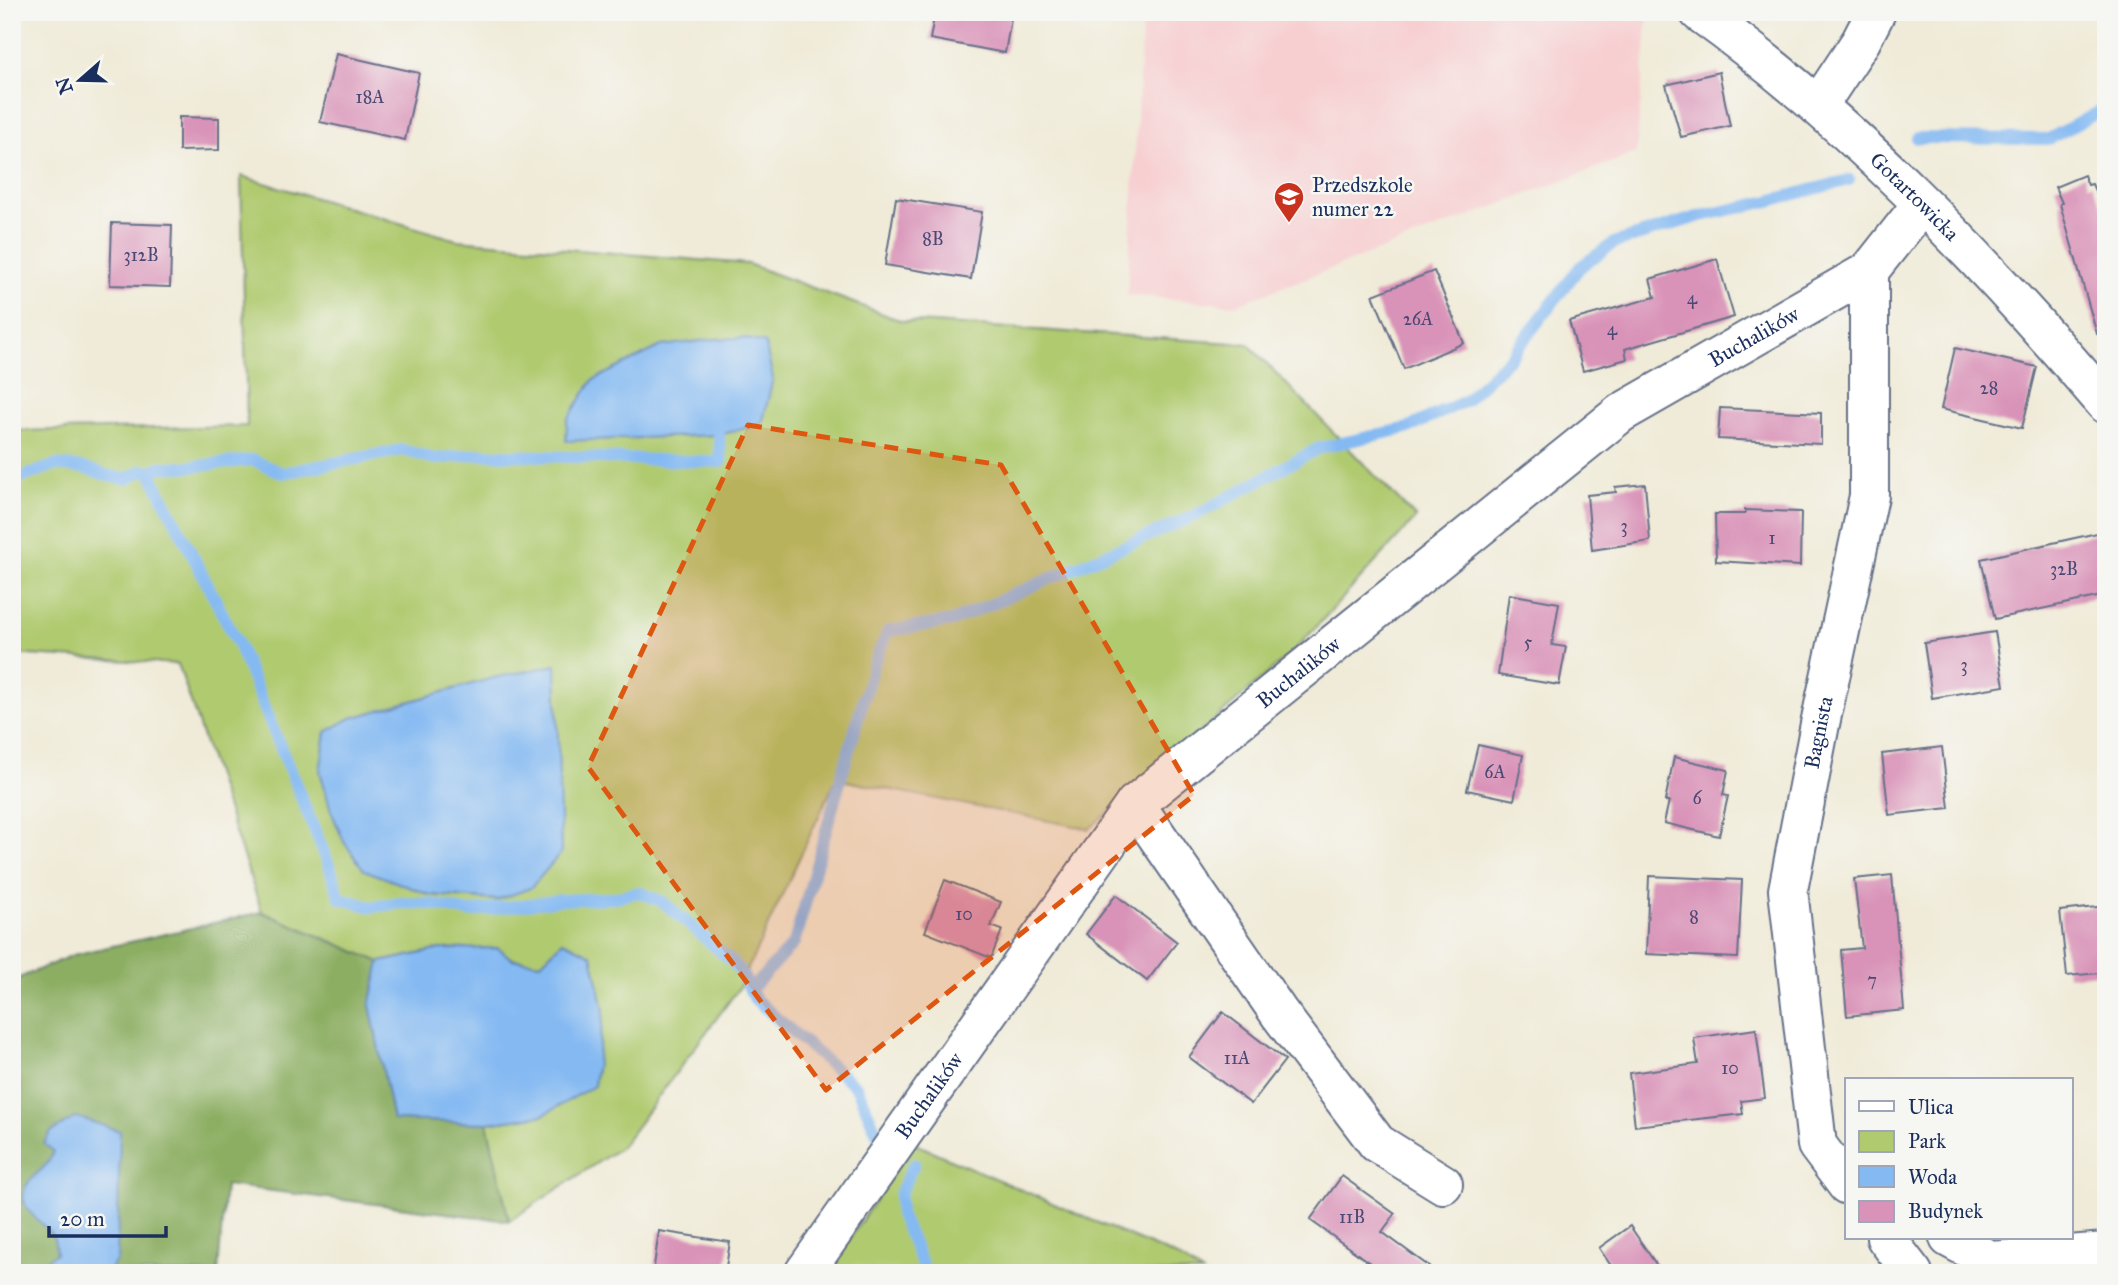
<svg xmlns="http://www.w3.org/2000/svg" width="2118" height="1285" font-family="'IM FELL Great Primer',serif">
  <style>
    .built { fill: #f7cfd1 }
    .green { fill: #b0ca70; stroke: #667c67; stroke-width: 2 }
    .forest { fill: #8cae62; stroke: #546e60; stroke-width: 2 }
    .water { fill: #84b9f2; stroke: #5074a8; stroke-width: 2 }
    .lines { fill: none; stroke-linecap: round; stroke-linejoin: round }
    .stream { stroke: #84b9f2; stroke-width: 12 }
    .building { fill: #d993b8 }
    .minor-casing { stroke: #667189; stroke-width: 42 }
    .minor { stroke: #fff; stroke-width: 38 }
    .marked { fill: #de5710; fill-opacity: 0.2; stroke: #de5710; stroke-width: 5; stroke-dasharray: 14 9; stroke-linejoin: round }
    .labels { text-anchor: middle; stroke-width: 5; stroke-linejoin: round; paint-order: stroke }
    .number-label { font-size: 18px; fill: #4a4874 }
    .poi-label { font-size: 21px; fill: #1b2f5e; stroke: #f6f6f2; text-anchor: start }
    .street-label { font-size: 21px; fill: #1b2f5e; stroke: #f6f6f2 }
  </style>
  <rect width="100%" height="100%" fill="#f6f6f2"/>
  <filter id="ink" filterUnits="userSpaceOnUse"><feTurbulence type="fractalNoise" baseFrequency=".0143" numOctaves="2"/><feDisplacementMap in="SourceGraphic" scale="14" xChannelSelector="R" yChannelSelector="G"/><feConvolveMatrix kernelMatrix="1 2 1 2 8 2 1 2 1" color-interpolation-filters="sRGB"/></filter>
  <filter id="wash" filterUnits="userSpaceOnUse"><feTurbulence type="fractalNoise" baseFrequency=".00686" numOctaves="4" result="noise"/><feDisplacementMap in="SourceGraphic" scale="28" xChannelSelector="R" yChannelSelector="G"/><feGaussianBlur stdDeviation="1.57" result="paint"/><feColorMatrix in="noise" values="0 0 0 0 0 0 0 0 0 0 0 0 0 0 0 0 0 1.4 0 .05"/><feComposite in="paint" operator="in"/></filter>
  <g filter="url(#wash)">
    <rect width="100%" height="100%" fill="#f0ebd8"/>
    <!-- built -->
    <path class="built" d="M1143,12h501l4,3 -12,138 -401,152 -108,-10z"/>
    <!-- green -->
    <g class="green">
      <path d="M241,176l216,64 291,24 154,57 346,23 168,174 -121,132 -206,179 -253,-50 -97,209 -118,159 -112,74 -22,-98 56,-8 -2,-152 -99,-14 -62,13 -118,-50 -84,-248 -166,-10v-223l235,-5z"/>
      <path d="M913,1143l262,113 27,17h-375z"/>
    </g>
    <!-- forest -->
    <path class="forest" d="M262,912l118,50 -10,43 23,115 94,3 22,98 -284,-36 -7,88h-206v-292l61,-26z"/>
    <!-- water -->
    <g class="water">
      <path d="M743,338l22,5 8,35 -10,43 -5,4 -39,10 -153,6 1,-21 26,-40 68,-34 54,-7z"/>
      <path d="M556,665l5,188 -30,35 -34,12 -67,-5 -66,-25 -20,-28 -13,-31 -11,-40 6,-39 25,-14 142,-40z"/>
      <path d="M563,941l29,14 12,55 -10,76 -51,29 -56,8 -94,-3 -23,-115 10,-43 62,-13 56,-1 14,11 29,4z"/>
      <path d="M76,1117l44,14 -3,129 -10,13h-73l-1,-3 23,-17c-1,-5 0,-12 -3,-16 -9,-16 -34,-25 -29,-46 4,-16 26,-22 29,-40l-9,-7 6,-11z"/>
    </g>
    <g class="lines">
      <!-- stream -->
      <g class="stream">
        <path d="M1917,138l132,1 57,-31"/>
        <path d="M150,472l88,172 91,221 11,33 31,9 30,-4 30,1 38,8 91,-12 52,-2 27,-6 24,10 66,57 12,13 14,27 102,89 24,54"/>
        <path d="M12,481l43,-16 29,3 25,8 18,3 16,-9 7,2 10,-5h26l67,-7 29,13 120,-23 33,9 44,-5 242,8 -2,-27"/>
        <path d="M750,990l44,-47 79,-277 15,-35 64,-10 244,-106 123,-67 89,-20 57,-27 45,-43 70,-91 34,-24 83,-26 68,-15 84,-22"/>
        <path d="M914,1164l-14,28v22l26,59"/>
      </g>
    </g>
    <g id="blocks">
      <!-- building -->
      <g class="building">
        <path d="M935,12h77l-7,41 -75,-14z"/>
        <path d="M336,54l83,19 -14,67 -85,-18z"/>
        <path d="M1719,72l11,54 -49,11 -15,-52z"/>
        <path d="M179,117l40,1v32l-40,1z"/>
        <path d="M2084,175l4,10 4,-1 14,31v117l-9,2 -37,-130 2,-1 -7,-16z"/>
        <path d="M896,198l86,14 -11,67 -86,-14z"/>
        <path d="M112,223l60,2 -2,62 -60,-2z"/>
        <path d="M1717,259l17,58 -109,32 2,10 -44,12 -14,-50 86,-24 -5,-18z"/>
        <path d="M1434,271l30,72 -60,26 -31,-74z"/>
        <path d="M1955,348l82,19 -15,61 -81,-19z"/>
        <path d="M1720,408l101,5v31l-103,-5z"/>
        <path d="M1645,484l5,57 -58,9 -5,-55 29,-3 -1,-5z"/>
        <path d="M1745,510l56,2 -1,54 -84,-5 -1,-47h30z"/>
        <path d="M2106,531v64l-111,24 -14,-60z"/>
        <path d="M1509,594l50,9 -7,42 14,2 -7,38 -61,-10z"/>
        <path d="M1995,632l9,54 -72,12 -8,-55z"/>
        <path d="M1478,745l45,10 -9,45 -47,-10z"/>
        <path d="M1942,747l7,61 -60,7 -7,-61z"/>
        <path d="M1674,757l54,13 -5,25 5,1 -9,40 -55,-13 5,-22h-4z"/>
        <path d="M1892,875l12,135 -57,6 -6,-66 21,-2 -8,-69z"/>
        <path d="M1649,876l93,4 -4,78 -92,-4z"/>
        <path d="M945,880l56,22 -10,24 11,4 -11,28 -66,-26z"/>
        <path d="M1116,895l61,47 -30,39 -61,-47z"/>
        <path d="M2106,906v56l-6,1v10l-33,3 -7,-65z"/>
        <path d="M1223,1012l62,48 -34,44 -62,-47z"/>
        <path d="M1756,1029l9,69 -24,3 2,13 -108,12 -6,-53 69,-9 -4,-26z"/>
        <path d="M1342,1176l53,38 -13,18 56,41h-54l-74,-53z"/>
        <path d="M1630,1226l32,47h-46l-17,-25z"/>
        <path d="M659,1231l71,11 -5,31h-72z"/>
      </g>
    </g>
  </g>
  <g filter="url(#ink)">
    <use href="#blocks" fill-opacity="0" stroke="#667189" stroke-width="2"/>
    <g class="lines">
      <!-- minor casing -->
      <g class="minor-casing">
        <g id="minor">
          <path id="s1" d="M1699,12c153,110 285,249 407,392"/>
          <path d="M1818,106l43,-65 15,-29"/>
          <path d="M1135,804l144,209 98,130 66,41"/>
          <path id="s2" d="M1847,1185l-30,-40 -29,-255 32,-166 49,-228v-225"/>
          <path d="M1886,1238l27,35"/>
          <path d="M1949,1238l43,23 114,-9"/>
          <path id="s3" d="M804,1273l331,-469 486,-391 248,-142 53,-67"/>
        </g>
      </g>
      <!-- minor -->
      <use href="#minor" class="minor"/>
    </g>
  </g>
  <!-- marked area -->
  <path class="marked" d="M748,425l253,40 193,330 -368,295 -238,-323z"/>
  <!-- icons -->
  <defs>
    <g id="school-pin" transform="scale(1.575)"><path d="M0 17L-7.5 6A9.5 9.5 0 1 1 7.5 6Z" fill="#c8321e" stroke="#f6f6f2"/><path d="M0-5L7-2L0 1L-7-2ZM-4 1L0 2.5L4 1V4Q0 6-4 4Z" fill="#fff"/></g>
  </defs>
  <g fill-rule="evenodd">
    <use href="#school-pin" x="1289" y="197"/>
  </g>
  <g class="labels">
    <!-- number labels -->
    <g class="number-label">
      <text x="370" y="103">18A</text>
      <text x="933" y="245">8B</text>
      <text x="141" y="261">312B</text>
      <text x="1692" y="304">4</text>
      <text x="1418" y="325">26A</text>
      <text x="1612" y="335">4</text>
      <text x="1989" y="394">28</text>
      <text x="1624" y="532">3</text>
      <text x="1772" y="544">1</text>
      <text x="2064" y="575">32B</text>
      <text x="1528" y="648">5</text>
      <text x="1964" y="671">3</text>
      <text x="1495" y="778">6A</text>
      <text x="1697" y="804">6</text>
      <text x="964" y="920">10</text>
      <text x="1694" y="923">8</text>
      <text x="1872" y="986">7</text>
      <text x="1237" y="1064">11A</text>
      <text x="1730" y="1074">10</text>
      <text x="1352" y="1223">11B</text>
    </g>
    <!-- poi labels -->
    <g class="poi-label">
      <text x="1312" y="192">Przedszkole<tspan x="1312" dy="24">numer 22</tspan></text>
    </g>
    <!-- street labels -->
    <g class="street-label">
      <text dy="7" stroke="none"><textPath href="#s1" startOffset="284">Gotartowicka</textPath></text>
      <text dy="7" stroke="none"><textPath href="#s3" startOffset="1351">Buchalików</textPath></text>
      <text dy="7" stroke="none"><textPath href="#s3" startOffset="784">Buchalików</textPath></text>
      <text dy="7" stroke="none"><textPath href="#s2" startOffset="467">Bagnista</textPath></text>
      <text dy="7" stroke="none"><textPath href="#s3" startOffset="217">Buchalików</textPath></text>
    </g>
  </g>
  <!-- margin -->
  <rect width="2118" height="1285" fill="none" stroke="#f6f6f2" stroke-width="42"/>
  <!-- legend -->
  <rect x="1845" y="1078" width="228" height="161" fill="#f6f6f2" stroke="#9ea6b7" stroke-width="2"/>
  <rect x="1859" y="1101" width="35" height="10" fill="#ffffff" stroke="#9ea6b7" stroke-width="2"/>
  <text x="1908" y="1114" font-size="21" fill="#1b2f5e">Ulica</text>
  <rect x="1859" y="1131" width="35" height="21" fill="#b0ca70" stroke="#9ea6b7" stroke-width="2"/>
  <text x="1908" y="1148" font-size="21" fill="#1b2f5e">Park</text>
  <rect x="1859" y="1166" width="35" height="21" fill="#84b9f2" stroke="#9ea6b7" stroke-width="2"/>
  <text x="1908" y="1184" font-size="21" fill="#1b2f5e">Woda</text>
  <rect x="1859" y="1201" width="35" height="21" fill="#d993b8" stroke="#9ea6b7" stroke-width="2"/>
  <text x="1908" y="1218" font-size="21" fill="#1b2f5e">Budynek</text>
  <!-- north arrow -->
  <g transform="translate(80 80) rotate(250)" stroke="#f6f6f2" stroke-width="5" paint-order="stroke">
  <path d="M0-5L12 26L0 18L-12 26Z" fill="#1b2f5e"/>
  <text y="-10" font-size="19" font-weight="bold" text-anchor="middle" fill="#1b2f5e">N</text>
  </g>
  <!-- scale -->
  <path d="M49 1226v10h117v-10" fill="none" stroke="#1b2f5e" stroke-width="3.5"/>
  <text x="60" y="1226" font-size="21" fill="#1b2f5e" stroke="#f6f6f2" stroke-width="5" paint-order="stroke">20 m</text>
</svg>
